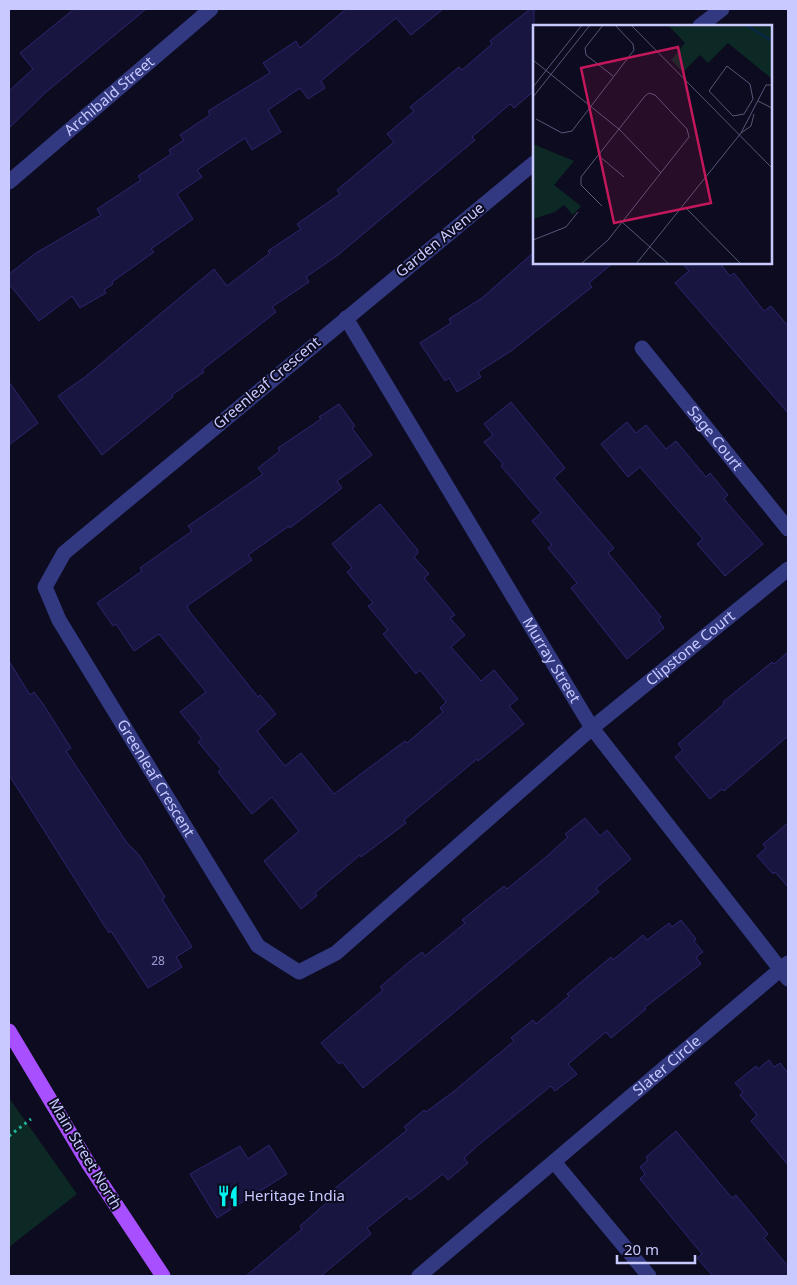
<svg xmlns="http://www.w3.org/2000/svg" width="797" height="1285" font-family="'Noto Sans',sans-serif">
  <style>
    .green { fill: #0d2925 }
    .building { fill: #191541; stroke: #2b266f }
    .lines { fill: none; stroke-linecap: round; stroke-linejoin: round }
    .path { stroke: #24b79c; stroke-width: 3; stroke-dasharray: 2.5 4; stroke-linecap: butt }
    .street { stroke: #323981; stroke-width: 15 }
    .primary { stroke: #a84fff; stroke-width: 15 }
    .labels { text-anchor: middle; stroke-width: 4; stroke-linejoin: round; paint-order: stroke }
    .number-label { font-size: 12px; fill: #9c9cd0 }
    .street-label { font-size: 15px; fill: #c8c9ff; stroke: #0c0b1f }
    .poi-label { font-size: 15px; fill: #c8c9ff; stroke: #0c0b1f; text-anchor: start }
    .inset-river { fill: none; stroke: #082745; stroke-width: 2.5 }
    .inset-road { fill: none; stroke: #575779; stroke-width: 1 }
    .view { fill: #c2185b; fill-opacity: 0.15; stroke: #c2185b; stroke-width: 2.5 }
    .inset-edge { fill: none; stroke: #c8c9ff; stroke-width: 2.5 }
  </style>
  <rect width="100%" height="100%" fill="#0c0b1f"/>
  <!-- green -->
  <path class="green" d="M9,1098l68,96 -68,53z"/>
  <!-- building -->
  <g class="building">
    <path d="M74,9h72l-101,84 -36,35v-37l24,-22 -13,-16z"/>
    <path d="M346,9h97l-32,26 -15,-17 -75,63 4,7 -17,11 -8,-11 -32,22 13,22 -29,18 -7,-12 -48,32 5,7 -25,17 16,25 -42,30 3,3 -42,30 1,2 -9,6 2,3 -26,15 -8,-12 -33,25 -30,-37v-10l27,-21 65,-38 -4,-6 44,-29 -3,-4 33,-22 -2,-4 15,-10 -4,-5 30,-20 -2,-4 62,-38 -7,-10 33,-22 4,7z"/>
    <path d="M530,9h4v82l-20,17 -4,-4 -38,33 3,3 -137,115 -32,22 3,5 -37,25 4,5 -74,58 2,2 -32,23 1,2 -71,58 -44,-59 27,-19 129,-108 13,17 43,-33 -2,-2 33,-22 -4,-5 43,-30 -3,-4 57,-48 -7,-8 27,-23 -4,-4 49,-40 3,3 30,-26 -2,-3z"/>
    <path d="M534,252v10h80l-25,21 3,4 -81,64 -33,21 3,5 -24,15 -8,-14 -4,3 -25,-38 31,-20 -2,-4 33,-21z"/>
    <path d="M681,262h38l11,14 4,-3 30,38 7,-5 17,20v87l-113,-130 14,-12z"/>
    <path d="M9,382l29,41 -29,22z"/>
    <path d="M511,402l54,66 -11,10 60,70 -6,5 53,64 -3,2 6,9 -37,31 -56,-71 6,-5 -29,-35 4,-3 -20,-24 9,-8 -40,-47 2,-2 -19,-22 9,-7 -9,-11z"/>
    <path d="M339,404l16,22 -3,2 20,27 -35,26 5,7 -52,40 -1,-2 -41,29 4,5 -65,46 3,6 68,85 2,-2 16,19 -19,17 28,35 16,-13 33,41 71,-53 2,2 36,-31 -3,-4 6,-6 -26,-32 -4,4 -33,-40 5,-4 -20,-24 5,-3 -26,-31 5,-4 -20,-24 48,-40 37,45 1,4 -4,4 15,17 -5,4 31,37 -5,3 15,17 -14,12 30,34 13,-11 24,29 -9,7 15,18 -46,37 -1,-2 -73,61 2,3 -45,34 -1,-2 -45,38 2,3 -16,13 -37,-48 35,-30 -27,-34 -20,17 -34,-42 3,-3 -23,-27 4,-3 -22,-27 26,-20 -47,-58 -25,17 -18,-27 -3,2 -16,-23 45,-32 -2,-3 52,-37 -4,-5 75,-52 -5,-6 22,-17 -2,-3 43,-29 -2,-2z"/>
    <path d="M627,422l9,11 10,-8 20,24 10,-8 30,36 4,-4 18,22 -4,4 39,45 -38,32 -28,-32 6,-5 -63,-72 -12,10 -27,-33z"/>
    <path d="M788,652v84l-64,55 -2,-2 -12,10 -35,-42 8,-7 -5,-6 46,-40 -1,-2 49,-40 2,2z"/>
    <path d="M9,661l21,34 4,-3 9,12 28,44 -5,3 61,92 12,12 26,42 -3,2 30,48 -16,10 6,10 -34,21 -37,-57 -2,2 -100,-158z"/>
    <path d="M585,818l15,18 7,-6 24,29 -35,29 3,4 -24,20 -212,176 -21,-26 -3,2 -18,-21 62,-53 -3,-3 28,-24 14,-11 3,4 40,-33 -3,-3 42,-34 3,3 39,-32 22,-20 -3,-3z"/>
    <path d="M788,823v64l-13,-15 -2,2 -16,-18 9,-8 -3,-4z"/>
    <path d="M681,920l15,19 -2,2 9,11 -7,5 5,7 -57,44 2,1 -35,29 -5,-6 -38,32 9,10 -22,17 -4,-5 -69,56 -18,16 4,5 -20,17 -5,-6 -33,26 -3,-4 -40,32 4,6 -50,42h-75l56,-47 -2,-3 33,-29 -4,-4 78,-63 -3,-3 20,-17 2,2 27,-20 61,-51 -3,-3 22,-18 3,4 33,-28 -2,-2 44,-37 2,3 30,-25 4,5 22,-17 3,4z"/>
    <path d="M769,1060l5,7 6,-4 8,10v92l-37,-44 6,-6 -17,-20 3,-3 -8,-9 21,-17 2,3z"/>
    <path d="M676,1131l56,67 4,-3 32,39 -4,4 24,28v10h-75l-16,-18 5,-4 -62,-75 5,-5 -5,-7 8,-7 -2,-3z"/>
    <path d="M269,1145l18,29 -70,44 -27,-44 50,-28 8,13z"/>
  </g>
  <g class="lines">
    <!-- path -->
    <path class="path" d="M9,1136l22,-17"/>
    <!-- street -->
    <g class="street">
      <path d="M700,26l22,-17"/>
      <path id="s1" d="M534,163l-470,390 -19,34 14,33 199,326 41,26 37,-19 256,-225 196,-159"/>
      <path id="s2" d="M9,182l202,-173"/>
      <path id="s3" d="M346,318l246,410 196,251"/>
      <path id="s4" d="M642,348l146,181"/>
      <path d="M555,1163l94,113"/>
      <path id="s5" d="M419,1276l369,-313"/>
    </g>
    <!-- primary -->
    <path class="primary" d="M9,1031l79,132 75,113"/>
  </g>
  <!-- icons -->
  <defs>
    <g id="restaurant-bare" transform="scale(1.725)"><path d="M-5-6h1v4h1v-4h1v4h1v-4h1v5L-1.5 .5V6h-2V.5L-5-1ZM5-6V6H3V1.5H1.5Q1.5-4 5-6Z" fill="#00f3ee" stroke="#0c0b1f" stroke-width="2.5" paint-order="stroke"/></g>
  </defs>
  <g fill-rule="evenodd">
    <use href="#restaurant-bare" x="228" y="1196"/>
  </g>
  <g class="labels">
    <!-- number labels -->
    <g class="number-label">
      <text x="158" y="965">28</text>
    </g>
    <!-- street labels -->
    <g class="street-label">
      <text dy="5" stroke="none"><textPath href="#s2" startOffset="132">Archibald Street</textPath></text>
      <text transform="translate(440 240) rotate(-39)" y="5">Garden Avenue</text>
      <text transform="translate(267 383) rotate(-40)" y="5">Greenleaf Crescent</text>
      <text dy="5" stroke="none"><textPath href="#s4" startOffset="116">Sage Court</textPath></text>
      <text dy="5" stroke="none"><textPath href="#s1" startOffset="1625">Clipstone Court</textPath></text>
      <text dy="5" stroke="none"><textPath href="#s3" startOffset="399">Murray Street</textPath></text>
      <text dy="5" stroke="none"><textPath href="#s1" startOffset="871">Greenleaf Crescent</textPath></text>
      <text dy="5" stroke="none"><textPath href="#s5" startOffset="325">Slater Circle</textPath></text>
      <text transform="translate(85 1154) rotate(59)" y="5">Main Street North</text>
    </g>
    <!-- poi labels -->
    <g class="poi-label">
      <text x="244" y="1201">Heritage India</text>
    </g>
  </g>
  <!-- overview -->
  <g transform="translate(533 25)">
    <rect width="239" height="239" fill="#0c0b1f"/>
    <path d="M135,0h104v54l-44,-36 -20,20 -8,-8 -16,16 -3,-1 -10,-10 14,-17zM0,119l41,17 -20,24 27,21 -8,9 -9,-10 -9,7 -22,7z" fill="#0d2925"/>
    <path class="inset-river" d="M213,0l26,16"/>
    <path class="inset-road" d="M70,0l-18,23 1,7 27,21M98,0l141,143M0,35l87,70 41,43M194,41l23,18 3,15 -9,15 -11,2 -24,-25zM0,62l49,-62M0,72l57,-72M225,76l14,7M3,94l26,14 10,-2 62,-81 -1,-6 -18,-19M208,108l10,-7 3,-12M66,131l25,21M152,182l56,57M89,197l47,42M0,215l33,-13 12,-15M48,239l27,-24 81,-103 -2,-8 -32,-34 -6,-2 -4,3 -64,81v8l21,21M103,239l105,-131 25,-48h6"/>
    <path class="view" d="M145,22l33,156 -97,20 -33,-155z"/>
    <rect width="239" height="239" class="inset-edge"/>
  </g>
  <!-- border -->
  <rect width="797" height="1285" fill="none" stroke="#c8c9ff" stroke-width="20"/>
  <!-- scale -->
  <path d="M617 1255v8h78v-8" fill="none" stroke="#c8c9ff" stroke-width="2.5"/>
  <text x="624" y="1255" font-size="15" fill="#c8c9ff" stroke="#0c0b1f" stroke-width="4" paint-order="stroke">20 m</text>
</svg>
